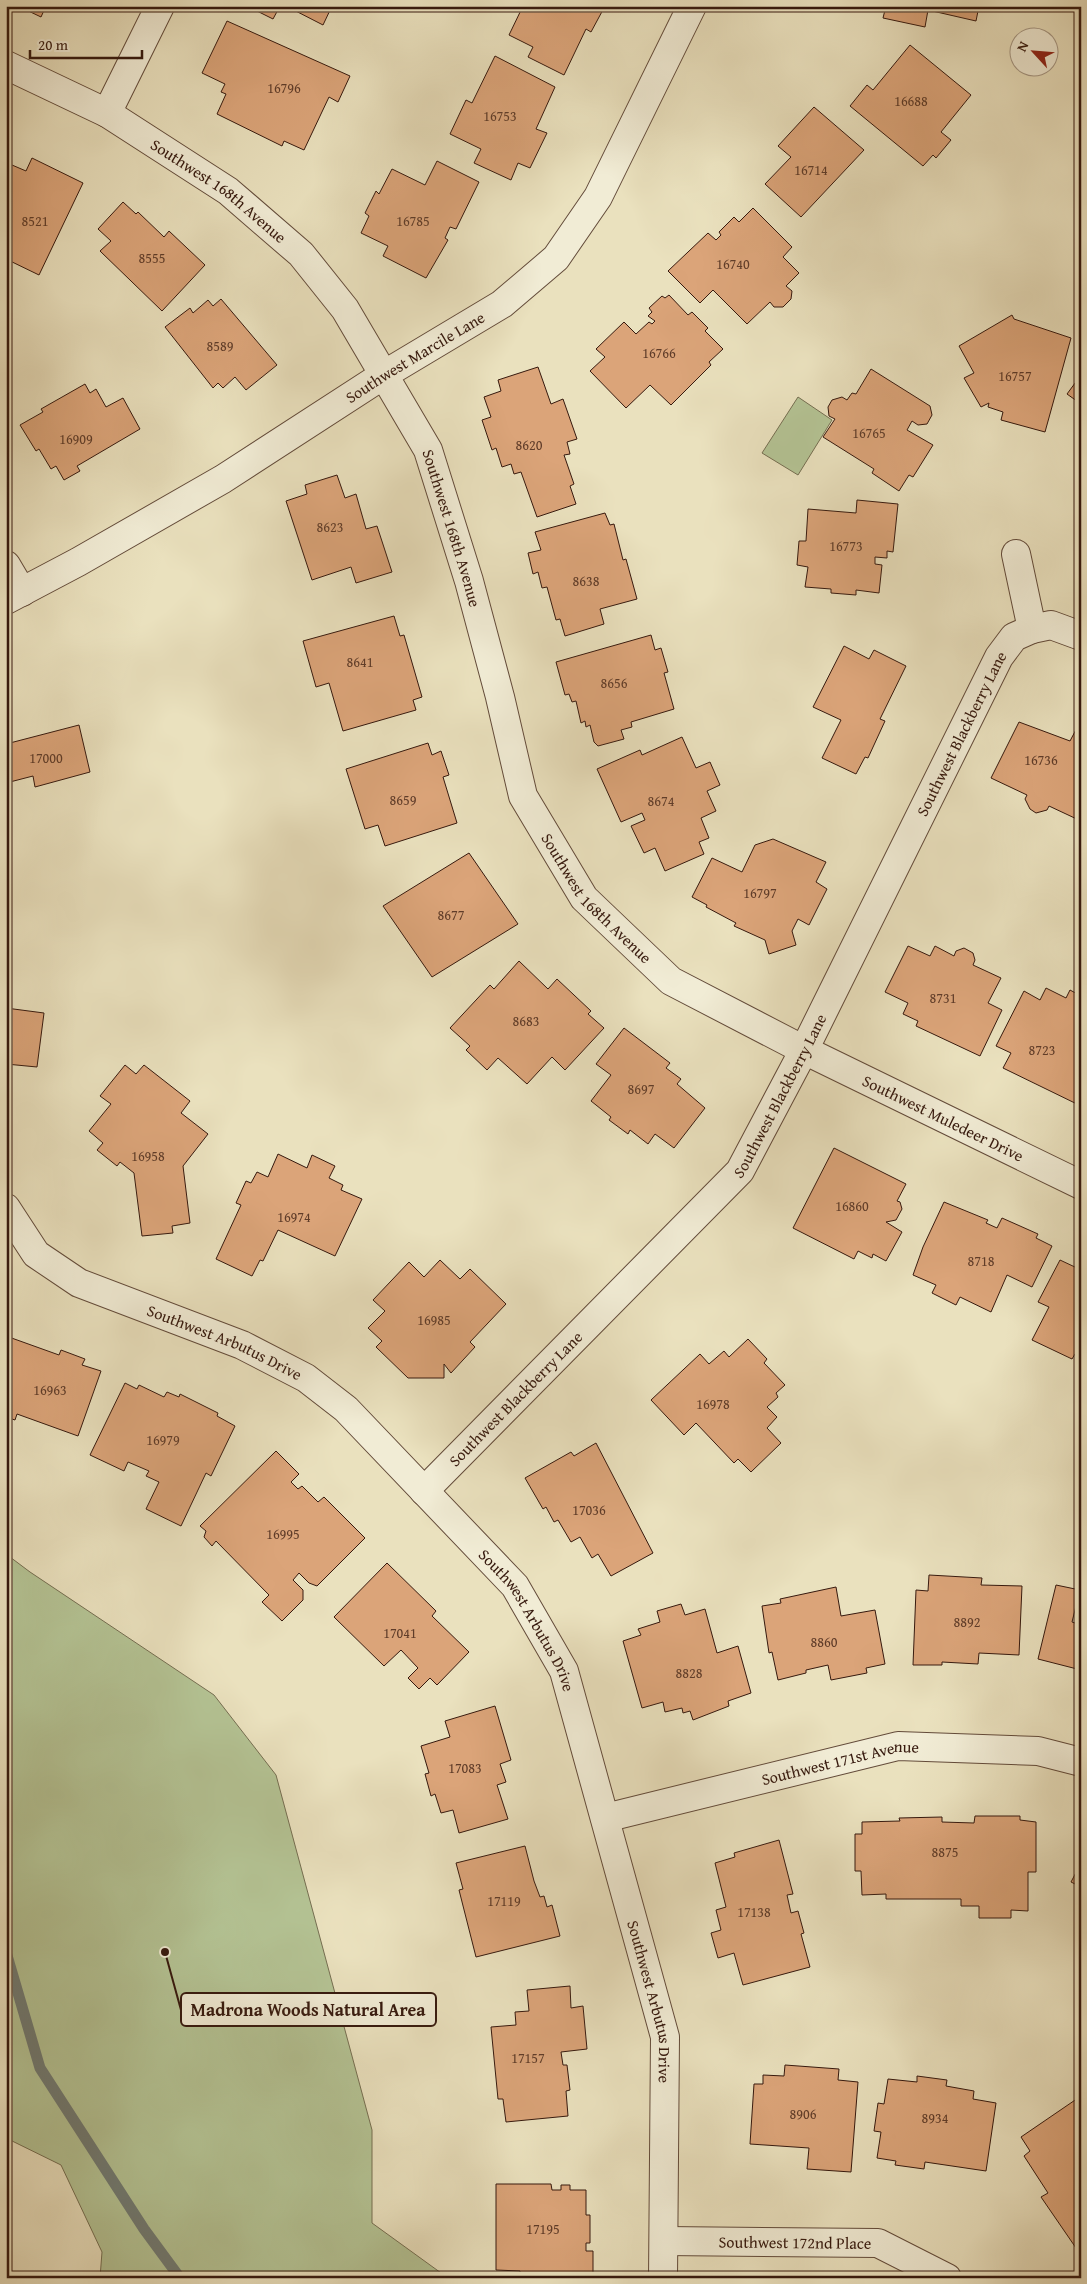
<svg xmlns="http://www.w3.org/2000/svg" width="1087" height="2284" font-family="'Gentium Book Plus',serif">
  <style>
    .green { fill: #b4c394; stroke: #756e51 }
    .lines { fill: none; stroke-linecap: round; stroke-linejoin: round }
    .stream { stroke: #717b73; stroke-width: 11 }
    .building { fill: #dba479; stroke: #36190e }
    .minor-casing { stroke: #634b3a; stroke-width: 30 }
    .minor { stroke: #f1ecd5; stroke-width: 28 }
    .labels { text-anchor: middle; stroke-width: 5; stroke-linejoin: round; paint-order: stroke }
    .number-label { font-size: 14px; fill: #5f3c29 }
    .street-label { font-size: 16px; fill: #36190e; stroke: #f1ecd5 }
    .leader { fill: none; stroke: #36190e; stroke-width: 2 }
    .callout-dot { fill: #36190e; stroke: #f1ecd5; stroke-width: 2 }
    .callout { fill: #f1ecd5; stroke: #36190e; stroke-width: 2 }
    .callout-label { font-size: 18px; text-anchor: middle; font-weight: bold; fill: #36190e }
  </style>
  <rect width="100%" height="100%" fill="#eae1be"/>
  <filter id="stains"><feTurbulence type="fractalNoise" baseFrequency=".004" numOctaves="4"/><feColorMatrix values="0 0 0 0 .2 0 0 0 0 .09 0 0 0 0 .02 0 0 0 .5 -.17"/></filter>
  <radialGradient id="worn" r=".72"><stop offset=".6" stop-color="#630" stop-opacity="0"/><stop offset="1" stop-color="#630" stop-opacity=".3"/></radialGradient>
  <!-- green -->
  <g class="green">
    <path d="M798,397l34,23 -34,55 -36,-22z"/>
    <path d="M6,1554l24,18 184,123 62,80 96,355v93l76,55h-348l2,-26 -41,-87 -55,-27z"/>
  </g>
  <g class="lines">
    <!-- stream -->
    <path class="stream" d="M6,1952l34,116 104,161 36,49"/>
  </g>
  <!-- building -->
  <g class="building">
    <path d="M18,6h28l-5,11z"/>
    <path d="M247,6h33l-7,13z"/>
    <path d="M286,6h46l-9,19z"/>
    <path d="M523,6h82l-14,26 -5,-3 -22,46 -36,-18 5,-10 -24,-12z"/>
    <path d="M886,6h93l-3,15 -48,-11 -3,17 -42,-9z"/>
    <path d="M227,21l123,55 -12,26 -9,-5 -25,53 -20,-9 -2,5 -65,-32 9,-20 -5,-2 4,-8 -23,-11z"/>
    <path d="M910,45l61,50 -30,37 10,8 -15,18 -3,-3 -10,11 -73,-60 17,-21 6,5z"/>
    <path d="M495,56l60,31 -19,42 11,4 -17,35 -12,-5 -7,17 -37,-17 7,-14 -31,-15 16,-34 6,3z"/>
    <path d="M814,107l50,43 -63,67 -36,-33 26,-27 -13,-11z"/>
    <path d="M32,158l51,25 -44,92 -33,-16v-81l6,-13 14,6z"/>
    <path d="M437,161l42,21 -23,47 -6,-2 -5,11 3,2 -22,38 -43,-22 5,-10 -27,-13 8,-17 -4,-3 11,-22 3,3 13,-25 33,16z"/>
    <path d="M123,202l13,12 2,-2 26,25 5,-6 36,34 -43,46 -62,-60 11,-10 -13,-12z"/>
    <path d="M753,208l39,39 -9,10 16,16 -13,13 6,5 -1,8 -8,8h-9l-4,-5 -23,22 -34,-34 -13,13 -32,-32 40,-38 8,7 5,-5 -2,-3 15,-15 5,5z"/>
    <path d="M669,295l19,20 4,-3 16,16 -3,3 18,18 -14,13 2,3 -40,40 -21,-20 -24,23 -36,-37 15,-14 -9,-8 28,-27 12,12 13,-12 3,2 3,-3 -7,-5 4,-4 -3,-4 13,-12 3,2z"/>
    <path d="M221,299l56,66 -31,25 -11,-13 -12,11 -5,-5 -5,5 -48,-61 25,-19 3,5 15,-13 5,6z"/>
    <path d="M1012,315l2,4 57,19 -26,94 -44,-12 2,-8 -15,-5 1,-4 -8,4 -17,-29 10,-5 -15,-27z"/>
    <path d="M538,367l13,37 12,-5 14,40 -10,3 3,12 -6,1 10,29 -4,2 6,18 -39,13 -16,-45 -7,2 -3,-10 -9,3 -6,-19 -4,2 -10,-30 9,-3 -7,-20 17,-6 -3,-11z"/>
    <path d="M871,369l59,37 2,9 -5,9 -9,1 -6,-4 -5,9 26,15 -20,32 -4,-2 -10,16 -27,-18 2,-4 -51,-32 12,-18 -6,-3 -1,-9 4,-7 10,-3 5,3 5,-7 4,1z"/>
    <path d="M1081,375v29l-14,-10z"/>
    <path d="M85,384l5,9 6,-4 10,18 17,-9 17,31 -63,37 3,5 -16,9 -8,-14 -5,3 -12,-20 -3,2 -16,-26 23,-13 -2,-3z"/>
    <path d="M337,475l8,23 11,-4 10,35 11,-3 15,46 -36,11 -5,-16 -39,13 -26,-79 21,-7 -2,-9z"/>
    <path d="M857,500l41,4 -5,48 -6,-1v7l-12,-1v7l7,1 -3,28 -23,-3v5l-25,-2v-4l-26,-2 3,-20 -11,-2 2,-24h7l2,-32 48,4z"/>
    <path d="M605,513l5,12 4,-1 9,36 3,-1 11,40 -37,10 4,15 -39,12 -5,-17 -4,1 -9,-33 -5,1 -4,-16 -5,2 -5,-21 13,-3 -6,-18z"/>
    <path d="M394,616l6,20 4,-1 18,62 -9,3 3,10 -73,21 -14,-48 -13,4 -13,-46z"/>
    <path d="M651,635l4,15 6,-2 7,24 -4,1 10,36 -43,13 1,5 -11,3 3,9 -26,7 -4,-4 -4,-17 -4,2 -1,-6 -4,2 -5,-22 -4,1 -3,-8 -4,1 -9,-33z"/>
    <path d="M844,646l25,13 5,-9 32,16 -26,53 5,2 -17,37 -3,-1 -9,17 -34,-16 19,-38 -28,-13z"/>
    <path d="M1019,722l51,19 9,-17 2,2v95l-32,-15 -2,4 -11,3 -6,-4 -5,-10 2,-4 -36,-17z"/>
    <path d="M79,725l11,47 -55,15 -2,-11 -27,7v-39z"/>
    <path d="M682,737l14,31 14,-6 10,23 -13,6 9,20 -15,7 8,20 -10,4 5,12 -39,17 -10,-23 -11,5 -13,-27 14,-6 -3,-7 -21,9 -24,-53 43,-19 2,5z"/>
    <path d="M428,743l4,12 9,-4 8,24 -6,2 14,46 -72,23 -7,-21 -13,4 -19,-60z"/>
    <path d="M773,839l53,23 -10,20 11,7 -18,36 -11,-6 -6,12 4,14 -27,9 -4,-14 -31,-14 2,-3 -30,-16 1,-2 -15,-8 20,-39 30,14 13,-27z"/>
    <path d="M469,853l49,71 -86,53 -49,-71z"/>
    <path d="M908,946l22,10 5,-10 19,10 2,-5 8,-3 9,5 2,7 -2,5 28,13 -13,25 14,7 -22,46 -64,-30 2,-5 -15,-7 5,-11 -23,-11z"/>
    <path d="M519,961l29,28 9,-10 34,32 -3,3 16,14 -39,42 -13,-13 -25,27 -29,-26 -11,12 -21,-20 4,-4 -20,-18 40,-43 4,4z"/>
    <path d="M1046,988l20,10 4,-8 11,6v110l-78,-38 8,-15 -15,-7 28,-55 16,9z"/>
    <path d="M6,1008l38,5 -7,54 -31,-3z"/>
    <path d="M624,1028l46,35 -4,5 15,11 -4,5 28,24 -31,40 -19,-14 -7,10 -18,-14 -2,4 -19,-14 2,-3 -20,-16 20,-26 -15,-11z"/>
    <path d="M125,1065l11,9 8,-9 46,36 -9,12 27,21 -25,32 7,57 -18,3 1,7 -31,3 -8,-63 -14,-11 -3,4 -20,-16 6,-7 -14,-12 22,-27 -11,-8z"/>
    <path d="M834,1148l72,36 -9,17 3,1 2,7 -6,11 -10,2 16,10 -16,29 -13,-7 -1,4 -14,-7 -4,8 -61,-31z"/>
    <path d="M278,1154l29,14 5,-13 23,11 -6,12 14,7 -2,5 21,9 -27,57 -57,-26 -15,31 -3,-1 -8,16 -36,-17 25,-54 -5,-2 10,-22 5,2 6,-11 11,5z"/>
    <path d="M944,1202l44,18 -2,3 11,5 5,-10 36,16 -2,4 16,8 -20,41 -25,-12 -16,37 -31,-15 -4,8 -24,-12 4,-8 -23,-10 10,-28z"/>
    <path d="M440,1260l20,19 10,-10 36,35 -36,38 5,5 -24,26 -7,-9v14h-36l-32,-31 6,-6 -14,-13 17,-17 -12,-11 36,-38 15,15z"/>
    <path d="M1060,1260l17,8 2,-3 2,1v90l-6,-2 -3,5 -40,-19 17,-33 -11,-5z"/>
    <path d="M6,1336l53,19 2,-5 24,9 -3,6 19,6 -23,65 -61,-22 -2,6 -9,-3 2,-7 -2,-1z"/>
    <path d="M748,1339l19,20 -3,4 21,22 -9,8 2,4 -11,10 10,10 -10,11 14,15 -30,29 -13,-13 -4,4 -38,-40 -12,12 -33,-35 49,-46 9,10 15,-13 5,6z"/>
    <path d="M125,1383l12,6 2,-4 25,12 3,-5 12,5 1,-3 38,19 -1,3 18,10 -24,50 -5,-3 -25,53 -35,-17 13,-27 -13,-6 3,-5 -21,-9 -4,9 -34,-16z"/>
    <path d="M596,1443l57,110 -42,23 -13,-22 -6,4 -12,-21 -9,5 -13,-22 -4,2 -8,-15 -3,2 -18,-31 46,-26 3,4z"/>
    <path d="M276,1451l23,23 -8,8 7,7 4,-3 16,16 6,-5 41,41 -48,48 -8,-3 -10,-10 -6,7 10,10v10l-21,21 -20,-19 7,-7 -53,-54 -4,5 -8,-9 2,-6 -6,-5z"/>
    <path d="M387,1563l49,48 -4,5 37,36 -32,33 -7,-7 -11,11 -11,-11 10,-10 -17,-18 -17,16 -50,-49z"/>
    <path d="M929,1575l53,3 -1,7 41,1 -3,69 -40,-2 -1,11 -36,-2v3h-29l3,-75 12,1z"/>
    <path d="M1056,1585l24,5 -8,32 9,3v45l-43,-11z"/>
    <path d="M836,1587l5,29 34,-6 10,54 -19,4 1,5 -36,7 -3,-15 -22,5v3l-28,7 -6,-28 -3,1 -7,-47 19,-3 -1,-4z"/>
    <path d="M681,1604l4,11 20,-6 12,44 21,-7 13,47 -23,8 1,5 -36,14 -3,-9 -7,2 -1,-5 -17,4 -2,-10 -21,6 -19,-67 18,-6 -3,-6 22,-7 -3,-11z"/>
    <path d="M495,1706l16,54 -11,4 6,18 -9,3 11,34 -49,14 -6,-23 -12,3 -6,-19 -4,2 -6,-22 4,-1 -8,-27 29,-9 -5,-16z"/>
    <path d="M975,1816h45v4l16,2v50h-8v39l-17,-1v8h-32v-12h-18v-7h-75v-5l-24,1 -1,-24h-6v-37h7v-12l38,-1 -1,-3 43,-1v5l32,1z"/>
    <path d="M779,1840l14,54 -6,1 4,18 7,-2 6,22 -3,1 9,33 -67,18 -9,-32 -16,5 -7,-25 10,-3 -5,-20 10,-3 -11,-44 20,-6 -1,-4z"/>
    <path d="M525,1846l9,35 6,16 4,-1 3,11 5,-2 8,31 -84,21 -17,-67 4,-1 -7,-26z"/>
    <path d="M1081,1863v24l-10,-5z"/>
    <path d="M570,1986l1,22 12,-2 4,43 -26,3 2,13h4l3,25 -4,1 2,25 -62,6 -3,-23h-5l-7,-72 25,-2 -1,-13 14,-1 -2,-21z"/>
    <path d="M785,2065l54,4 -1,11 20,2 -7,90 -44,-3 2,-21 -59,-4 4,-60h9v-9l21,1z"/>
    <path d="M917,2076l30,4 -1,6 28,5 -1,8 23,4 -10,68 -61,-9 -1,7 -29,-4 1,-4 -19,-3 4,-26 -7,-1 4,-28 6,1 4,-25 29,3z"/>
    <path d="M1081,2096v149l-5,3 -35,-51 7,-4 -24,-37 6,-5 -9,-14z"/>
    <path d="M496,2184h55l1,6h9v-5h9v5h16v25h4v28h-4v8h7v27h-73v-7l-24,-1z"/>
  </g>
  <g class="lines">
    <!-- minor casing -->
    <g class="minor-casing">
      <g id="minor">
        <path id="s1" d="M6,65l101,48 121,78 73,63 44,55 83,141 41,131 31,116 23,99 61,102 87,83 133,69 277,135"/>
        <path d="M107,113l53,-107"/>
        <path d="M1016,554l16,75 19,-4 30,11"/>
        <path d="M6,565l16,27"/>
        <path id="s2" d="M6,600l72,-38 145,-83 162,-105 117,-70 54,-46 42,-61 94,-191"/>
        <path id="s3" d="M6,1208l30,46 43,29 163,62 64,33 40,31 169,177 49,85 101,366 -2,241"/>
        <path id="s4" d="M424,1491l316,-320 64,-121 195,-393 15,-20 18,-8"/>
        <path id="s5" d="M605,1818l293,-72 140,5 43,11"/>
        <path id="s6" d="M664,2241l214,2 69,35"/>
      </g>
    </g>
    <!-- minor -->
    <use href="#minor" class="minor"/>
  </g>
  <g class="labels">
    <!-- number labels -->
    <g class="number-label">
      <text x="284" y="93">16796</text>
      <text x="911" y="106">16688</text>
      <text x="500" y="121">16753</text>
      <text x="811" y="175">16714</text>
      <text x="35" y="226">8521</text>
      <text x="413" y="226">16785</text>
      <text x="152" y="263">8555</text>
      <text x="733" y="269">16740</text>
      <text x="220" y="351">8589</text>
      <text x="659" y="358">16766</text>
      <text x="1015" y="381">16757</text>
      <text x="869" y="438">16765</text>
      <text x="76" y="444">16909</text>
      <text x="529" y="450">8620</text>
      <text x="330" y="532">8623</text>
      <text x="846" y="551">16773</text>
      <text x="586" y="586">8638</text>
      <text x="360" y="667">8641</text>
      <text x="614" y="688">8656</text>
      <text x="46" y="763">17000</text>
      <text x="1041" y="765">16736</text>
      <text x="403" y="805">8659</text>
      <text x="661" y="806">8674</text>
      <text x="760" y="898">16797</text>
      <text x="451" y="920">8677</text>
      <text x="943" y="1003">8731</text>
      <text x="526" y="1026">8683</text>
      <text x="1042" y="1055">8723</text>
      <text x="641" y="1094">8697</text>
      <text x="148" y="1161">16958</text>
      <text x="852" y="1211">16860</text>
      <text x="294" y="1222">16974</text>
      <text x="981" y="1266">8718</text>
      <text x="434" y="1325">16985</text>
      <text x="50" y="1395">16963</text>
      <text x="713" y="1409">16978</text>
      <text x="163" y="1445">16979</text>
      <text x="589" y="1515">17036</text>
      <text x="283" y="1539">16995</text>
      <text x="967" y="1627">8892</text>
      <text x="400" y="1638">17041</text>
      <text x="824" y="1647">8860</text>
      <text x="689" y="1678">8828</text>
      <text x="465" y="1773">17083</text>
      <text x="945" y="1857">8875</text>
      <text x="504" y="1906">17119</text>
      <text x="754" y="1917">17138</text>
      <text x="528" y="2063">17157</text>
      <text x="803" y="2119">8906</text>
      <text x="935" y="2123">8934</text>
      <text x="543" y="2234">17195</text>
    </g>
    <!-- street labels -->
    <g class="street-label">
      <text dy="6" stroke="none"><textPath href="#s1" startOffset="248">Southwest 168th Avenue</textPath></text>
      <text dy="6" stroke="none"><textPath href="#s2" startOffset="476">Southwest Marcile Lane</textPath></text>
      <text dy="6" stroke="none"><textPath href="#s1" startOffset="668">Southwest 168th Avenue</textPath></text>
      <text dy="6" stroke="none"><textPath href="#s4" startOffset="940">Southwest Blackberry Lane</textPath></text>
      <text dy="6" stroke="none"><textPath href="#s1" startOffset="1072">Southwest 168th Avenue</textPath></text>
      <text dy="6" stroke="none"><textPath href="#s4" startOffset="535">Southwest Blackberry Lane</textPath></text>
      <text dy="6" stroke="none"><textPath href="#s1" startOffset="1489">Southwest Muledeer Drive</textPath></text>
      <text dy="6" stroke="none"><textPath href="#s3" startOffset="264">Southwest Arbutus Drive</textPath></text>
      <text dy="6" stroke="none"><textPath href="#s4" startOffset="130">Southwest Blackberry Lane</textPath></text>
      <text dy="6" stroke="none"><textPath href="#s3" startOffset="684">Southwest Arbutus Drive</textPath></text>
      <text dy="6" stroke="none"><textPath href="#s5" startOffset="242">Southwest 171st Avenue</textPath></text>
      <text dy="6" stroke="none"><textPath href="#s3" startOffset="1089">Southwest Arbutus Drive</textPath></text>
      <text dy="6" stroke="none"><textPath href="#s6" startOffset="131">Southwest 172nd Place</textPath></text>
    </g>
  </g>
  <!-- callouts -->
  <path class="leader" d="M165 1952L181 2010"/>
  <circle class="callout-dot" cx="165" cy="1952" r="5"/>
  <rect class="callout" x="181" y="1993" width="255" height="33" rx="5"/>
  <g class="callout-label">
    <text x="308" y="2016">Madrona Woods Natural Area</text>
  </g>
  <!-- margin -->
  <rect width="1087" height="2284" fill="none" stroke="#eae1be" stroke-width="25"/>
  <rect x="8" y="8" width="1072" height="2269" fill="none" stroke="#36190e" stroke-width="2.5"/>
  <rect x="12" y="12" width="1062" height="2259" fill="none" stroke="#36190e"/>
  <!-- north arrow -->
  <g transform="translate(1034 52) rotate(296)"><circle r="24" fill="#f1ecd5" stroke="#a69885"/>
  <path d="M0-4L9 19L0 12L-9 19Z" fill="#8f2418"/>
  <text y="-8" font-size="14" font-weight="bold" text-anchor="middle" fill="#36190e">N</text>
  </g>
  <!-- scale -->
  <path d="M30 50v8h112v-8" fill="none" stroke="#36190e" stroke-width="2.5"/>
  <text x="38" y="50" font-size="15" fill="#36190e" stroke="#f1ecd5" stroke-width="4" paint-order="stroke">20 m</text>
  <rect width="100%" height="100%" filter="url(#stains)"/>
  <rect width="100%" height="100%" fill="url(#worn)"/>
</svg>
